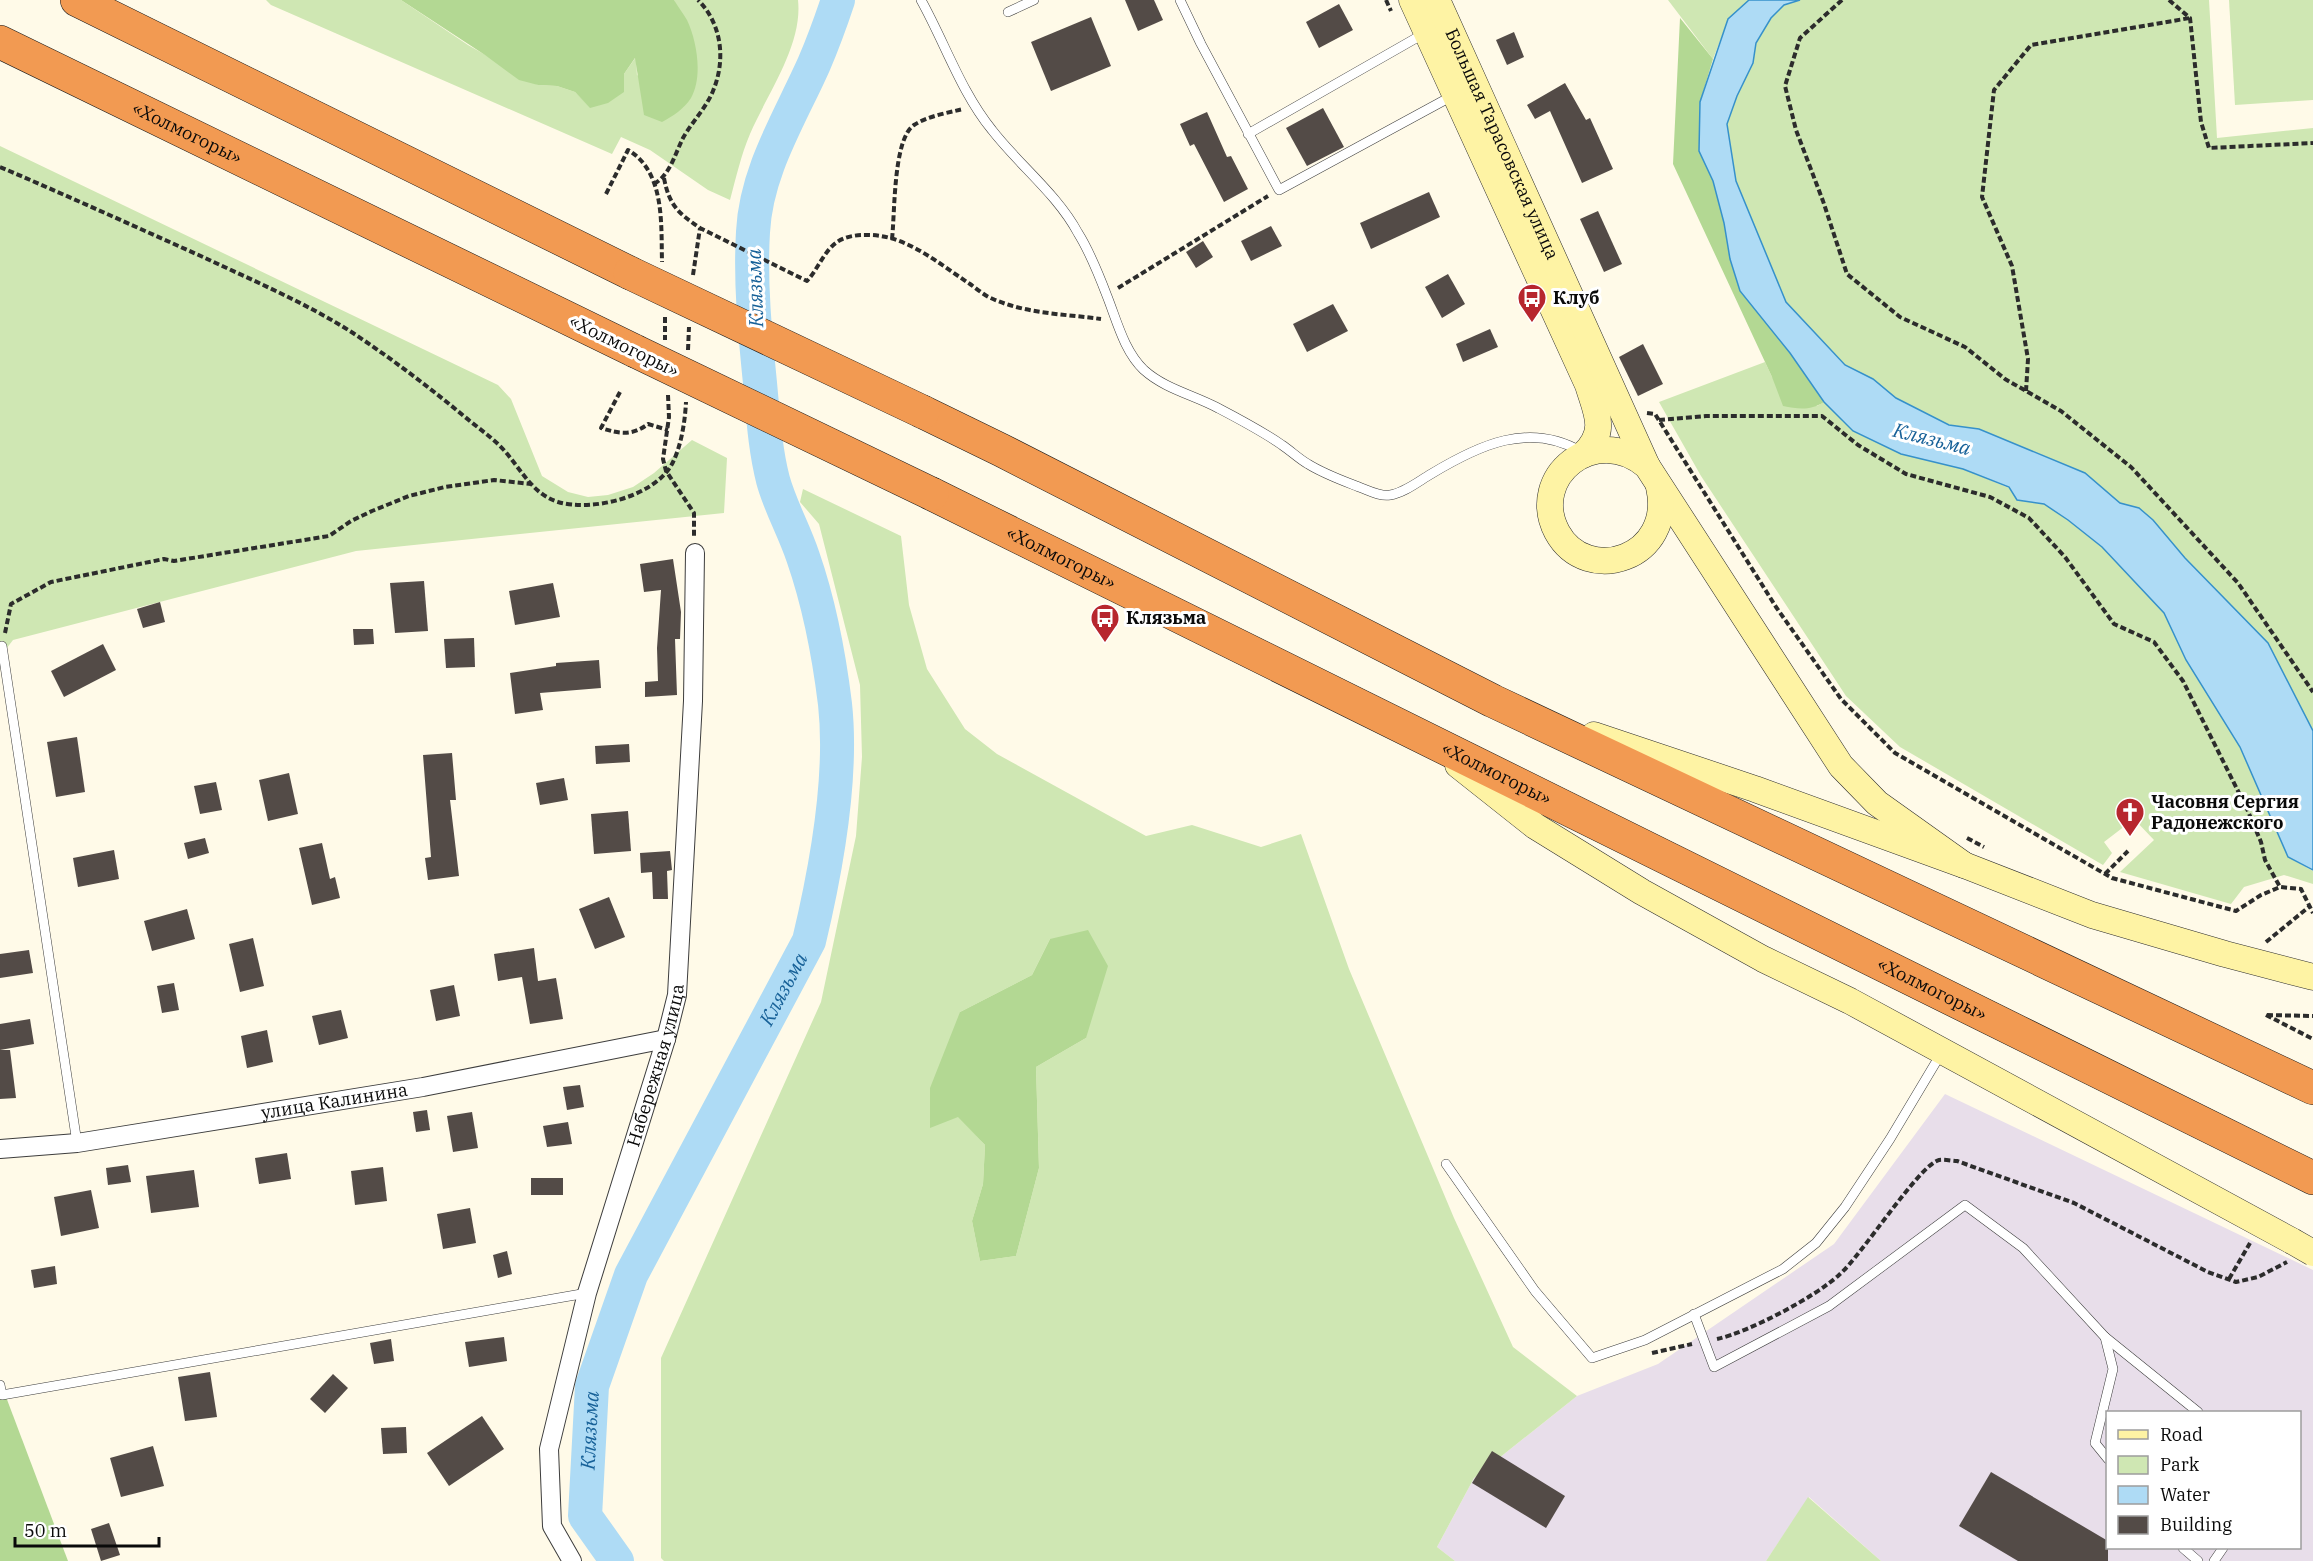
<svg xmlns="http://www.w3.org/2000/svg" width="2313" height="1561" font-family="'IBM Plex Serif',serif">
  <style>
    .industrial { fill: #e8deea; fill-rule: evenodd }
    .green { fill: #cfe7b3; fill-rule: evenodd }
    .forest { fill: #b3d893 }
    .water { fill: #aedbf5; stroke: #3691ca; stroke-width: 1.5 }
    .lines { fill: none; stroke-linecap: round; stroke-linejoin: round }
    .river { stroke: #aedbf5; stroke-width: 34 }
    .building { fill: #534b47 }
    .lane-casing { stroke: #3d3d3d; stroke-width: 10 }
    .street-casing { stroke: #3d3d3d; stroke-width: 20 }
    .secondary-casing { stroke: #2c2c2c; stroke-width: 27 }
    .highway-casing { stroke: #1b1b1b; stroke-width: 34 }
    .path { stroke: #2c2c2c; stroke-width: 4; stroke-dasharray: 6 3; stroke-linecap: butt }
    .lane { stroke: #fff; stroke-width: 9 }
    .street { stroke: #fff; stroke-width: 18 }
    .secondary { stroke: #fef3a4; stroke-width: 26 }
    .highway { stroke: #f29a52; stroke-width: 33 }
    .secondary-bridge-casing { stroke: #2c2c2c; stroke-width: 27; stroke-linecap: butt }
    .highway-bridge-casing { stroke: #1b1b1b; stroke-width: 34; stroke-linecap: butt }
    .secondary-bridge { stroke: #fef3a4; stroke-width: 26 }
    .highway-bridge { stroke: #f29a52; stroke-width: 33 }
    .labels { text-anchor: middle; stroke-width: 6; stroke-linejoin: round; paint-order: stroke }
    .street-label { font-size: 18px; fill: #0a0a0a; stroke: #fff }
    .poi-label { font-size: 18px; font-weight: bold; fill: #0a0a0a; stroke: #fff; text-anchor: start }
    .water-label { font-size: 20px; font-style: italic; fill: #176198; stroke: #fff }
  </style>
  <rect width="100%" height="100%" fill="#fffae8"/>
  <!-- industrial -->
  <path class="industrial" d="M1945,1094l368,176v291h-432l-72,-64 -43,64h-311l-18,-14 37,-69 103,-82 81,-32 176,-120zM2108,1412h192v136h-192z"/>
  <!-- green -->
  <g class="green">
    <path d="M266,0h135l67,45 70,40 19,1 18,6 15,15 34,-33 12,-17 1,19 38,-73 -1,-3h124c5,45 -31,94 -48,134 -9,21 -14,44 -20,66l-22,-10 -58,-40 -29,-13 -9,17 -341,-149z"/>
    <path d="M1668,0h81l-21,20 -15,39z"/>
    <path d="M1800,0h409l8,138 96,-10v603l-45,-88 -83,-85 -32,-38 -14,-12 -19,-5 -35,-30 -106,-44 -30,-4 -53,-27 -23,-19 -28,-14 -59,-63 -50,-121 -9,-57 10,-28 16,-33 3,-20 15,-25 13,-14z"/>
    <path d="M2229,0h84v100l-78,5z"/>
    <path d="M0,146l498,239 13,14 31,77 26,16 20,5 20,-2 25,-8 21,-14 38,-33 35,18 -3,55 -368,38 -343,89 -13,17z"/>
    <path d="M1765,362l7,15 45,29 7,-4 29,29 48,23 62,15 46,19 9,12 26,4 24,16 34,27 62,66 22,47 54,87 48,110 25,14v13l-29,-9 -40,12 -13,17 -111,-32 34,-32 -20,-21 -30,23 8,11 -9,12 -203,-118 -54,-51 -145,-220 -42,-74z"/>
    <path d="M803,489l98,47 8,69 18,64 38,60 32,25 149,82 46,-11 69,22 40,-13 48,135 105,249 59,129 64,49 -103,82 -37,69 18,14h-791l-3,-3v-200l160,-356 35,-166 6,-79 -2,-72 -41,-161 -19,-22zM1050,939l36,99 -50,29 3,101 -23,88 -36,5 -8,-40 11,-37 2,-39 -27,-29 2,-104 72,-37z"/>
    <path d="M1808,1497l73,64h-115z"/>
  </g>
  <!-- forest -->
  <g class="forest">
    <path d="M401,0h273c4,7 9,13 13,20 10,21 16,57 4,78 -7,11 -18,18 -29,24l-18,-7 -9,-57 -11,16v18l-16,11 -18,5 -15,-16 -18,-6 -19,-1 -19,-5 -34,-25z"/>
    <path d="M1680,18l33,41 -13,43 -1,49 14,30 11,42 6,36 10,32 50,62 34,49c-14,9 -26,7 -41,4l-11,-29 -99,-213z"/>
    <path d="M1088,930l20,36 -22,72 -50,29 3,101 -23,88 -36,5 -8,-40 11,-37 2,-39 -27,-28 -28,11v-40l30,-76 72,-37 18,-36z"/>
    <path d="M0,1381l68,180h-68z"/>
  </g>
  <!-- water -->
  <path class="water" d="M1749,0h51l-16,5 -13,13 -15,25 -3,20 -16,33 -10,28 9,57 50,121 59,63 28,14 23,19 53,27 30,4 106,44 35,30 19,5 14,12 32,38 83,85 45,88v139l-25,-13 -48,-110 -54,-87 -22,-47 -62,-66 -34,-27 -24,-16 -27,-4 -8,-13 -46,-18 -62,-15 -48,-23 -29,-29 -34,-49 -50,-62 -10,-32 -6,-36 -11,-42 -14,-30 1,-49 28,-83z"/>
  <g class="lines">
    <!-- river -->
    <path class="river" id="s1" d="M617,1561l-32,-45 7,-130 39,-111 178,-334c17,-71 34,-164 26,-237 -6,-49 -16,-101 -32,-147 -9,-27 -23,-51 -30,-77 -8,-31 -10,-65 -13,-97 -5,-50 -10,-101 -7,-151 3,-61 37,-114 61,-168 9,-21 17,-43 24,-64"/>
  </g>
  <!-- building -->
  <g class="building">
    <path d="M1125,0h29l9,20 -25,11z"/>
    <path d="M1339,4l14,26 -34,18 -13,-26z"/>
    <path d="M1091,17l20,49 -60,25 -20,-49z"/>
    <path d="M1514,32l10,25 -17,8 -11,-25z"/>
    <path d="M1565,83l21,37 4,-2 23,51 -31,14 -32,-72 -15,8 -8,-14z"/>
    <path d="M1323,108l21,39 -37,19 -21,-38z"/>
    <path d="M1207,112l20,45 4,-1 17,33 -24,13 -30,-58 -4,2 -10,-22z"/>
    <path d="M1429,192l11,25 -69,32 -11,-26z"/>
    <path d="M1598,211l24,53 -18,8 -24,-53z"/>
    <path d="M1271,226l11,20 -31,15 -10,-20z"/>
    <path d="M1203,241l10,16 -17,11 -10,-16z"/>
    <path d="M1448,274l17,30 -23,14 -17,-31z"/>
    <path d="M1333,304l15,27 -41,21 -14,-28z"/>
    <path d="M1490,329l8,18 -35,15 -7,-18z"/>
    <path d="M1643,344l20,40 -25,12 -19,-39z"/>
    <path d="M673,559l8,53 -1,27h-5l2,56 -32,2v-15l13,-1 -1,-33 4,-58 -17,2 -4,-28z"/>
    <path d="M424,581l4,50 -33,2 -5,-50z"/>
    <path d="M553,583l7,34 -45,8 -6,-34z"/>
    <path d="M160,602l5,20 -22,6 -6,-19z"/>
    <path d="M353,629h20l1,15 -20,1z"/>
    <path d="M474,638l1,29 -29,1 -2,-29z"/>
    <path d="M103,644l13,26 -52,27 -13,-26z"/>
    <path d="M599,660l2,28 -61,5 3,17 -28,4 -5,-41 46,-7v-3z"/>
    <path d="M77,737l8,55 -29,5 -9,-55z"/>
    <path d="M629,744l1,18 -34,2 -1,-18z"/>
    <path d="M452,753l4,47h-6l9,76 -31,4 -3,-22 6,-1 -8,-102z"/>
    <path d="M289,773l9,41 -30,7 -9,-41z"/>
    <path d="M564,778l4,22 -28,5 -4,-22z"/>
    <path d="M216,782l6,28 -22,4 -6,-28z"/>
    <path d="M628,811l3,40 -37,3 -3,-40z"/>
    <path d="M205,838l4,15 -21,6 -4,-16z"/>
    <path d="M322,843l8,36 5,-2 5,21 -28,7 -13,-57z"/>
    <path d="M114,850l5,29 -41,8 -5,-29z"/>
    <path d="M670,851l2,19 -5,1 1,28h-15l-1,-27 -11,1 -1,-20z"/>
    <path d="M609,897l16,40 -30,12 -16,-40z"/>
    <path d="M187,909l8,30 -43,12 -8,-30z"/>
    <path d="M253,938l11,48 -24,6 -11,-48z"/>
    <path d="M534,948l4,33 18,-3 7,41 -33,5 -8,-47 -24,4 -4,-27z"/>
    <path d="M29,950l4,23 -33,5v-24z"/>
    <path d="M174,983l5,27 -17,3 -5,-27z"/>
    <path d="M454,985l6,31 -24,5 -6,-31z"/>
    <path d="M341,1010l7,28 -29,7 -7,-29z"/>
    <path d="M30,1019l4,25 -34,6v-26z"/>
    <path d="M267,1030l6,32 -26,6 -6,-32z"/>
    <path d="M0,1050h10l6,48 -16,1z"/>
    <path d="M580,1085l4,22 -17,3 -4,-23z"/>
    <path d="M427,1110l3,20 -14,2 -3,-20z"/>
    <path d="M472,1112l6,36 -25,4 -6,-36z"/>
    <path d="M568,1122l4,22 -25,3 -4,-21z"/>
    <path d="M287,1153l4,26 -32,5 -4,-26z"/>
    <path d="M128,1165l3,17 -23,3 -2,-17z"/>
    <path d="M383,1167l4,34 -32,4 -4,-34z"/>
    <path d="M194,1170l5,37 -48,6 -5,-37z"/>
    <rect x="531" y="1178" width="32" height="17"/>
    <path d="M91,1190l8,38 -38,8 -7,-39z"/>
    <path d="M470,1208l6,35 -33,6 -6,-35z"/>
    <path d="M507,1251l5,23 -14,4 -5,-23z"/>
    <path d="M55,1266l2,18 -23,4 -3,-18z"/>
    <path d="M504,1337l3,24 -38,6 -4,-25z"/>
    <path d="M391,1339l3,22 -20,3 -4,-21z"/>
    <path d="M210,1372l7,45 -32,4 -7,-44z"/>
    <path d="M333,1374l15,14 -23,25 -15,-14z"/>
    <path d="M482,1416l22,33 -55,37 -22,-33z"/>
    <path d="M406,1427l1,26 -24,1 -2,-26z"/>
    <path d="M153,1446l11,40 -43,11 -11,-39z"/>
    <path d="M1492,1451l73,45 -19,32 -74,-45z"/>
    <path d="M1991,1472l117,69v20h-90l-59,-35z"/>
    <path d="M109,1523l11,32 -19,6 -10,-32z"/>
  </g>
  <g class="lines">
    <!-- lane casing -->
    <g class="lane-casing">
      <g id="lane">
        <path d="M921,0c24,43 40,92 71,130 27,35 65,64 86,103 12,19 21,42 29,63 10,25 17,55 37,74 21,19 50,25 74,38 21,11 44,23 64,37 9,6 17,14 26,19 16,10 33,16 51,23 9,3 21,10 31,8 14,-2 29,-14 41,-21 48,-29 98,-53 151,-22"/>
        <path d="M1180,0l21,44 78,146 175,-95"/>
        <path d="M1008,12l26,-12"/>
        <path d="M1248,134l177,-101"/>
        <path d="M2,646l75,497"/>
        <path d="M1446,1164l89,127 57,67 53,-18 138,-71 33,-26 29,-36 45,-68 52,-87"/>
        <path d="M1694,1314l20,53 115,-61 136,-101 58,43 82,89 8,32 -18,74 13,16"/>
        <path d="M2105,1337l93,75"/>
        <path d="M0,1385l2,10 585,-102"/>
        <path d="M2183,1548l15,13"/>
        <path d="M2214,1561l9,-13"/>
      </g>
    </g>
    <!-- street casing -->
    <g class="street-casing">
      <g id="street">
        <path id="s2" d="M0,1149l77,-6 346,-56 243,-48"/>
        <path id="s3" d="M572,1561l-20,-35 -3,-77 38,-156 79,-254 11,-44 16,-294 2,-148"/>
      </g>
    </g>
    <!-- secondary casing -->
    <g class="secondary-casing">
      <g id="secondary">
        <path d="M1412,0l176,385c8,27 20,46 -4,69"/>
        <path id="s4" d="M1437,0l210,466 194,300 36,37 87,62"/>
        <path d="M1647,466c-52,-44 -119,11 -90,66 30,55 118,26 102,-45"/>
        <path d="M1594,735l161,54 209,76 128,50 133,39 88,23"/>
        <path d="M1458,765l77,61 107,66 121,67 87,42 442,240"/>
      </g>
    </g>
    <!-- highway casing -->
    <g class="highway-casing">
      <g id="highway">
        <path d="M77,0l553,273"/>
        <path id="s5" d="M0,42l635,309"/>
        <path d="M923,412l78,38 492,251 820,387"/>
        <path id="s6" d="M932,494l1381,684"/>
      </g>
    </g>
    <!-- path -->
    <g class="path">
      <path d="M1386,0l5,11"/>
      <path d="M1842,0l-42,38 -15,48 11,44 27,71 24,73 53,43 65,30 40,32 56,32 70,56 107,116 75,109"/>
      <path d="M2169,0l21,18 11,104 8,26 104,-5"/>
      <path d="M0,167c68,29 136,60 203,90 49,23 105,47 150,76 39,26 76,54 112,84 12,10 25,19 35,29 20,20 30,47 58,56 34,10 96,-5 114,-38 9,-17 13,-42 14,-62"/>
      <path d="M664,178c5,27 14,35 36,50l107,53c11,-12 17,-30 30,-39 7,-5 18,-7 27,-7 40,-2 74,28 106,49 7,5 15,12 23,15 34,15 72,15 108,20"/>
      <path d="M654,184c16,-9 21,-30 29,-46 9,-16 23,-30 30,-47 13,-31 9,-67 -15,-91"/>
      <path d="M606,194l22,-44c37,22 33,73 34,112"/>
      <path d="M892,239c3,-26 1,-100 22,-114 14,-9 33,-12 49,-16"/>
      <path d="M693,275l7,-47"/>
      <path d="M1118,288l150,-92"/>
      <path d="M665,317v23"/>
      <path d="M688,350l1,-23"/>
      <path d="M2026,391l2,-32 -16,-93 -30,-69 12,-107 37,-45 159,-27"/>
      <path d="M620,392l-19,36c19,6 31,8 47,-4l20,6"/>
      <path d="M668,395l1,22 -6,42 3,12 28,42v25"/>
      <path d="M1647,413l8,1 121,193 65,92 54,54 217,125 124,33 25,-16 19,-8 21,2 12,24"/>
      <path d="M1659,420l47,-4h116l36,29 48,29 84,23 39,21 36,39 49,67 40,18 29,39 64,128 14,33 4,18 15,27"/>
      <path d="M5,633l6,-29 40,-22 113,-23 10,2 155,-25 22,-15 21,-10 37,-15 36,-9 49,-7 37,4"/>
      <path d="M1967,838l17,9"/>
      <path d="M2105,874l23,-23"/>
      <path d="M2266,942l44,-36"/>
      <path d="M2266,1015l47,24"/>
      <path d="M2267,1015l46,1"/>
      <path d="M2229,1279l21,-36"/>
      <path d="M1717,1339c32,-7 98,-42 122,-64 23,-20 80,-110 100,-115 5,-1 13,1 18,1l117,42 134,69 28,10 22,-5 29,-15"/>
      <path d="M1652,1353l40,-9"/>
    </g>
    <!-- lane -->
    <use href="#lane" class="lane"/>
    <!-- street -->
    <use href="#street" class="street"/>
    <!-- secondary -->
    <use href="#secondary" class="secondary"/>
    <!-- highway -->
    <use href="#highway" class="highway"/>
    <!-- secondary-bridge casing -->
    <g class="secondary-bridge-casing">
      <path id="secondary-bridge" d="M2292,1241l21,12"/>
    </g>
    <!-- highway-bridge casing -->
    <g class="highway-bridge-casing">
      <g id="highway-bridge">
        <path d="M630,273l293,139"/>
        <path d="M635,351l297,143"/>
      </g>
    </g>
    <!-- secondary-bridge -->
    <use href="#secondary-bridge" class="secondary-bridge"/>
    <!-- highway-bridge -->
    <use href="#highway-bridge" class="highway-bridge"/>
  </g>
  <!-- icons -->
  <defs>
    <g id="bus-pin" transform="scale(1.5)"><path d="M0 17L-7.5 6A9.5 9.5 0 1 1 7.5 6Z" fill="#b7262e" stroke="#fff"/><path d="M-5-6H5V4H4V6H2V4H-2V6H-4V4H-5ZM-3.5-4V0h7V-4ZM-3.5 1.2v1.5H-2V1.2ZM2 1.2v1.5H3.5V1.2Z" fill="#fff"/></g>
    <g id="church-pin" transform="scale(1.5)"><path d="M0 17L-7.5 6A9.5 9.5 0 1 1 7.5 6Z" fill="#b7262e" stroke="#fff"/><path d="M-1.2-6h2.4v3.5h3.3v2.4h-3.3V6h-2.4V-.1h-3.3v-2.4h3.3Z" fill="#fff"/></g>
  </defs>
  <g fill-rule="evenodd">
    <use href="#bus-pin" x="1532" y="298"/>
    <use href="#bus-pin" x="1105" y="618"/>
    <use href="#church-pin" x="2130" y="812"/>
  </g>
  <g class="labels">
    <!-- street labels -->
    <g class="street-label">
      <text dy="6" stroke="none"><textPath href="#s5" startOffset="208">«Холмогоры»</textPath></text>
      <text dy="6" stroke="none"><textPath href="#s4" startOffset="158">Большая Тарасовская улица</textPath></text>
      <text transform="translate(624 346) rotate(26)" y="6">«Холмогоры»</text>
      <text dy="6" stroke="none"><textPath href="#s6" startOffset="144">«Холмогоры»</textPath></text>
      <text dy="6" stroke="none"><textPath href="#s6" startOffset="630">«Холмогоры»</textPath></text>
      <text dy="6" stroke="none"><textPath href="#s6" startOffset="1116">«Холмогоры»</textPath></text>
      <text dy="6" stroke="none"><textPath href="#s3" startOffset="516">Набережная улица</textPath></text>
      <text dy="6" stroke="none"><textPath href="#s2" startOffset="338">улица Калинина</textPath></text>
    </g>
    <!-- poi labels -->
    <g class="poi-label">
      <text x="1553" y="304">Клуб</text>
      <text x="1126" y="624">Клязьма</text>
      <text x="2151" y="808">Часовня Сергия<tspan x="2151" dy="21">Радонежского</tspan></text>
    </g>
    <!-- water labels -->
    <g class="water-label">
      <text transform="translate(755 288) rotate(-92)" y="7">Клязьма</text>
      <text transform="translate(1932 439) rotate(14)" y="7">Клязьма</text>
      <text dy="7" stroke="none"><textPath href="#s1" startOffset="627">Клязьма</textPath></text>
      <text dy="7" stroke="none"><textPath href="#s1" startOffset="141">Клязьма</textPath></text>
    </g>
  </g>
  <!-- legend -->
  <rect x="2106" y="1411" width="195" height="138" fill="#ffffff" stroke="#9d9d9d" stroke-width="1.5"/>
  <rect x="2118" y="1430" width="30" height="9" fill="#fef3a4" stroke="#9d9d9d" stroke-width="1.5"/>
  <text x="2160" y="1441" font-size="18" fill="#0a0a0a">Road</text>
  <rect x="2118" y="1456" width="30" height="18" fill="#cfe7b3" stroke="#9d9d9d" stroke-width="1.5"/>
  <text x="2160" y="1471" font-size="18" fill="#0a0a0a">Park</text>
  <rect x="2118" y="1486" width="30" height="18" fill="#aedbf5" stroke="#9d9d9d" stroke-width="1.5"/>
  <text x="2160" y="1501" font-size="18" fill="#0a0a0a">Water</text>
  <rect x="2118" y="1516" width="30" height="18" fill="#534b47" stroke="#9d9d9d" stroke-width="1.5"/>
  <text x="2160" y="1531" font-size="18" fill="#0a0a0a">Building</text>
  <!-- scale -->
  <path d="M15 1537v9h144v-9" fill="none" stroke="#0a0a0a" stroke-width="3"/>
  <text x="24" y="1537" font-size="18" fill="#0a0a0a" stroke="#ffffff" stroke-width="4.5" paint-order="stroke">50 m</text>
</svg>
